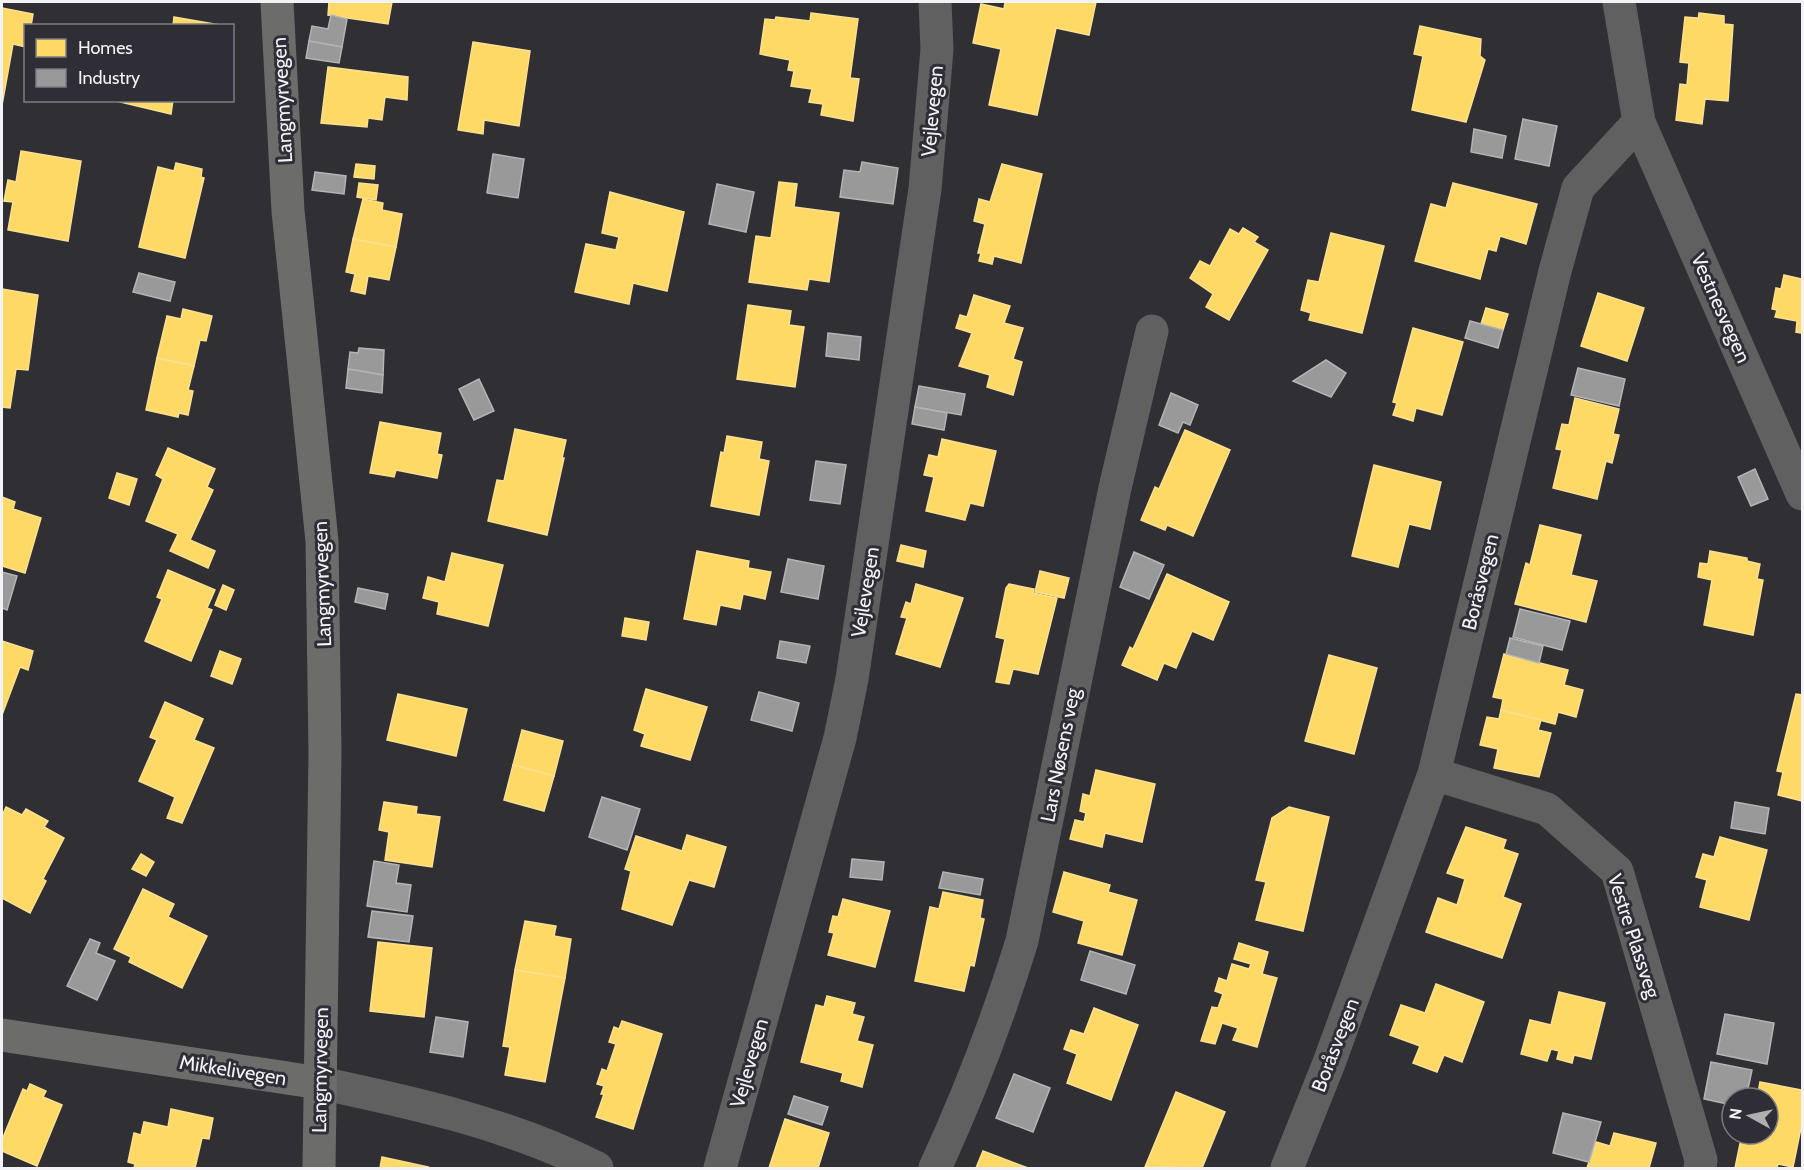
<svg xmlns="http://www.w3.org/2000/svg" width="1804" height="1170" font-family="Cabin,sans-serif">
  <style>
    .homes { fill: #ffd966; stroke: #fbe092; stroke-width: 1.5 }
    .industry { fill: #999; stroke: #b4b4b5; stroke-width: 1.5 }
    .lines { fill: none; stroke-linecap: round; stroke-linejoin: round }
    .street { stroke: #616060; stroke-width: 33 }
    .secondary { stroke: #6c6c6b; stroke-width: 33 }
    .labels { text-anchor: middle; stroke-width: 6; stroke-linejoin: round; paint-order: stroke }
    .street-label { font-size: 20px; fill: #f2f2f7; stroke: #2f2e36 }
  </style>
  <rect width="100%" height="100%" fill="#303034"/>
  <!-- homes -->
  <g class="homes">
    <path d="M329,2h63l-4,22 -60,-9z"/>
    <path d="M1005,2h91l-7,33 -33,-7 -19,87 -48,-10 12,-56 -28,-6 8,-39 23,5z"/>
    <path d="M2,8l31,6 -2,12h-5v21l-13,-3 -11,61z"/>
    <path d="M811,13l47,6 -8,59 9,1 -6,42 -32,-6 2,-11 -14,-2 3,-13 -21,-3 3,-15 -6,-1 2,-10 -30,-6 5,-35 10,1 1,-3 34,4z"/>
    <path d="M1699,13l25,3v8l9,1 -5,76 -23,-2 -3,25 -26,-4 4,-36 7,1 2,-22 -9,-1 5,-45 12,1 1,3z"/>
    <path d="M174,17l46,8 -47,1z"/>
    <path d="M1420,26l61,13 -1,17 5,4 -19,62 -54,-12 11,-54 -9,-2z"/>
    <path d="M473,42l57,9 -11,75 -35,-6 -1,14 -25,-4z"/>
    <path d="M328,67l80,10 -1,23 -22,-3 -3,23 -14,-2 -1,9 -46,-4z"/>
    <path d="M112,100h61l-2,14z"/>
    <path d="M21,151l60,10 -13,80 -60,-11 5,-28 -9,-1 4,-21 8,2z"/>
    <path d="M176,163l26,6 -1,8 3,1 -19,80 -46,-11 19,-80 16,4z"/>
    <path d="M356,164l19,2 -1,13 -20,-2z"/>
    <path d="M1002,164l40,10 -21,89 -27,-7 -2,8 -13,-3 2,-8h-3l7,-29 -11,-3 5,-22 11,3z"/>
    <path d="M779,182l18,2 -3,23 45,6 -10,69 -20,-3 -2,11 -58,-8 7,-46 15,2z"/>
    <path d="M359,183l19,2 -2,15 -19,-3z"/>
    <path d="M1453,183l84,21 -11,40 -26,-8 -4,15 -8,-2 -8,30 -65,-18 16,-57 15,4z"/>
    <path d="M610,192l74,20 -17,79 -34,-8 -4,21 -54,-12 11,-48 30,6 3,-13 -17,-4z"/>
    <path d="M363,199l20,4 -1,7 20,4 -6,33 -43,-8z"/>
    <path d="M1243,228l15,9 -4,5 14,8 -39,70 -23,-13 7,-13 -23,-16 10,-17 10,5 20,-37 9,5z"/>
    <path d="M1331,233l53,13 -22,87 -53,-13 2,-7 -10,-3 7,-30 11,2z"/>
    <path d="M353,239l43,8 -7,33 -21,-4 -3,18 -14,-3 4,-17 -9,-2z"/>
    <path d="M1784,275l18,4v54l-6,-1 1,-11 -22,-4 2,-7 -5,-1 4,-21 5,1z"/>
    <path d="M2,289l36,6 -10,75 -12,-1 -6,39 -8,-1z"/>
    <path d="M1598,293l46,15 -17,53 -46,-15z"/>
    <path d="M974,295l36,11 -6,17 19,5 -10,31 9,3 -9,33 -26,-8 3,-12 -31,-9 13,-33 -16,-5 4,-13 7,2z"/>
    <path d="M748,305l43,6 -2,14 15,2 -9,60 -58,-8z"/>
    <path d="M1486,308l22,6 -5,16 -22,-6z"/>
    <path d="M183,309l29,7 -6,25 -6,-1 -6,26 -37,-8 10,-42 14,3z"/>
    <path d="M1413,328l50,14 -21,73 -26,-7 -3,13 -20,-6 4,-12 -4,-1z"/>
    <path d="M157,358l37,8 -6,24 5,1 -5,24 -9,-2 -1,4 -32,-7z"/>
    <path d="M1575,398l44,11 -6,25 6,1 -7,28 -6,-2 -9,38 -44,-11 9,-38 -6,-1 6,-25 7,1z"/>
    <path d="M380,422l61,11 -4,21 5,1 -5,23 -41,-8 -2,7 -24,-4z"/>
    <path d="M515,429l51,11 -4,18h2l-17,77 -59,-14 9,-41 7,1z"/>
    <path d="M1185,430l45,20 -37,86 -26,-11 -2,5 -24,-10 14,-33 4,2z"/>
    <path d="M727,436l35,6 -3,17 10,2 -10,54 -48,-9 10,-54 3,1z"/>
    <path d="M942,439l54,12 -13,55 -13,-3 -5,17 -39,-9 8,-34 -10,-2 5,-20 9,2z"/>
    <path d="M168,448l47,21 -8,18 6,3 -23,50 25,11 -7,17 -38,-17 8,-17 -32,-13 17,-42 -7,-4z"/>
    <path d="M1374,465l67,17 -11,47 -21,-5 -11,43 -46,-11z"/>
    <path d="M117,473l20,6 -8,26 -20,-7z"/>
    <path d="M2,497l13,5 -2,7 28,9 -16,55 -23,-7z"/>
    <path d="M1540,525l41,10 -10,40 26,6 -11,41 -71,-18 11,-41 4,2z"/>
    <path d="M901,545l25,6 -3,16 -26,-6z"/>
    <path d="M697,551l52,10 -1,7 23,4 -6,27 -22,-5 -3,15 -20,-4 -4,20 -32,-6z"/>
    <path d="M1710,551l37,7v3l13,3 -3,15 6,1 -10,55 -49,-10 8,-45 -14,-3 2,-14 8,1z"/>
    <path d="M452,553l51,12 -15,61 -51,-12 2,-12 -16,-4 5,-21 17,5z"/>
    <path d="M168,570l47,20 -8,18 5,2 -21,51 -46,-20 17,-42 -5,-2z"/>
    <path d="M1040,571l29,7 -5,20 -29,-6z"/>
    <path d="M1167,574l62,28 -16,38 -21,-9 -16,37 -12,-5 -7,17 -35,-15 8,-18 3,2z"/>
    <path d="M916,584l47,14 -23,69 -44,-13 11,-36 -6,-1 5,-15 5,2z"/>
    <path d="M1009,584l25,5 -1,4 24,5 -19,76 -25,-5 -4,15 -13,-2 9,-43 -9,-2 10,-49z"/>
    <path d="M223,585l11,5 -8,20 -11,-5z"/>
    <path d="M625,618l24,4 -3,18 -24,-4z"/>
    <path d="M2,641l31,10 -5,19 -8,-3 -18,48z"/>
    <path d="M220,651l21,8 -9,25 -21,-8z"/>
    <path d="M1504,654l64,16 -4,15 19,5 -7,27 -18,-5 -3,12 -54,-14 2,-11 -10,-2z"/>
    <path d="M1329,655l48,13 -23,86 -49,-13z"/>
    <path d="M646,689l61,18 -17,53 -49,-14 4,-12 -11,-4z"/>
    <path d="M398,694l69,15 -11,47 -69,-16z"/>
    <path d="M1796,694l6,1v106l-24,-6 5,-23 -6,-1z"/>
    <path d="M165,702l38,17 -9,21 20,8 -32,75 -15,-5 8,-21 -36,-16 18,-41 -7,-3z"/>
    <path d="M1501,710l40,10 -3,10 13,3 -12,44 -45,-9 4,-19 -18,-4 7,-28 12,2z"/>
    <path d="M522,730l41,11 -9,35 -41,-11z"/>
    <path d="M513,765l41,11 -10,35 -40,-11z"/>
    <path d="M1096,770l59,14 -13,58 -37,-9 -3,14 -32,-8 5,-19 9,2 2,-9 -6,-2 3,-17 7,2z"/>
    <path d="M384,802l33,5 -1,7 24,3 -8,50 -47,-7 4,-28 -10,-2z"/>
    <path d="M6,807l16,8 4,-6 22,12 -4,6 20,11 -21,41 3,2 -16,32 -28,-15v-82z"/>
    <path d="M1289,807l40,10 -26,114 -47,-11 10,-38 -10,-2 16,-62z"/>
    <path d="M1466,827l40,13 -3,9 15,5 -15,43 18,7 -19,54 -76,-26 12,-34 19,7 8,-26 -18,-6z"/>
    <path d="M687,835l39,12 -12,40 -25,-7 -17,45 -50,-16 9,-38 -6,-2 11,-33 46,15z"/>
    <path d="M1720,837l47,13 -18,70 -49,-13 7,-27 -11,-3 7,-23 11,3z"/>
    <path d="M141,854l13,8 -8,14 -14,-7z"/>
    <path d="M1064,872l46,13 -2,7 29,8 -15,55 -44,-12 6,-22 -31,-9z"/>
    <path d="M143,889l31,15 -6,13 39,19 -25,52 -53,-26 2,-5 -17,-8z"/>
    <path d="M943,892l40,8 -3,18 4,1 -10,47 -4,-1 -6,26 -49,-10 15,-74 9,2z"/>
    <path d="M843,899l47,12 -15,56 -47,-12 6,-22 -5,-1 4,-16 5,1z"/>
    <path d="M525,921l31,5 -2,10 17,3 -6,39 -50,-8z"/>
    <path d="M378,942l54,6 -8,69 -54,-6z"/>
    <path d="M1239,943l29,9 -6,22 15,4 -20,69 -24,-7 5,-12 -16,-5 -7,21 -14,-3 11,-34 6,1 5,-14 -8,-3 4,-13 8,3 5,-17 17,5 2,-5 -17,-5z"/>
    <path d="M515,970l50,8 -20,104 -40,-7 5,-28 -7,-1z"/>
    <path d="M1436,984l48,18 -22,60 -18,-7 -7,17 -24,-9 7,-17 -30,-11 11,-30 24,8z"/>
    <path d="M1559,992l46,11 -14,56 -17,-4 -2,8 -15,-4 2,-8 -8,-2 -4,12 -26,-7 9,-34 21,5z"/>
    <path d="M827,996l28,7 -3,11 12,3 -7,24 16,4 -11,42 -21,-6 2,-8 -42,-11 15,-57 8,2z"/>
    <path d="M1094,1008l44,17 -27,75 -44,-17 10,-29 -13,-5 7,-19 13,4z"/>
    <path d="M622,1021l40,13 -29,95 -37,-12 8,-23h-3l3,-8 -7,-2 5,-15 5,2 9,-27 -7,-2 5,-15 5,2z"/>
    <path d="M1760,1082l42,8v33l-9,44 -15,-3 -1,4h-42l7,-34h26v-36h-11z"/>
    <path d="M30,1084l16,7 -3,6 19,8 -25,61 -35,-15v-11l21,-51 4,2z"/>
    <path d="M1176,1092l49,20 -23,56 -57,-1z"/>
    <path d="M171,1109l42,9 -4,21 -7,-1 -7,30h-61l1,-4 -7,-2 6,-29 7,2 3,-13 24,5z"/>
    <path d="M785,1119l44,14 -11,35h-49z"/>
    <path d="M1614,1133l42,10 -7,25h-62l9,-26 14,4z"/>
    <path d="M983,1151l45,17h-52z"/>
    <path d="M382,1157l46,10 -1,1h-47z"/>
  </g>
  <!-- industry -->
  <g class="industry">
    <path d="M331,15l16,4 -5,28 -33,-6 3,-15 16,3z"/>
    <path d="M309,41l33,6 -3,16 -33,-5z"/>
    <path d="M1523,119l34,7 -8,40 -34,-7z"/>
    <path d="M1474,129l32,7 -4,22 -31,-6z"/>
    <path d="M493,154l31,5 -6,39 -31,-5z"/>
    <path d="M862,162l36,6 -5,36 -53,-7 4,-27 16,2z"/>
    <path d="M315,172l31,4 -2,18 -32,-4z"/>
    <path d="M717,184l37,8 -8,40 -37,-8z"/>
    <path d="M139,273l36,9 -5,19 -37,-9z"/>
    <path d="M1470,321l33,9 -5,18 -33,-10z"/>
    <path d="M828,333l33,4 -2,23 -33,-4z"/>
    <path d="M359,348l25,2 -1,25 -35,-6 2,-17 8,1z"/>
    <path d="M1326,360l20,13 -15,24 -38,-16z"/>
    <path d="M1578,368l47,11 -6,27 -48,-11z"/>
    <path d="M348,369l35,6 -1,18 -36,-5z"/>
    <path d="M479,379l15,32 -20,9 -15,-31z"/>
    <path d="M919,386l46,8 -4,21 -46,-8z"/>
    <path d="M1171,393l27,12 -8,20 -7,-3 -5,11 -19,-8z"/>
    <path d="M915,407l32,6 -3,17 -32,-6z"/>
    <path d="M816,461l30,4 -6,39 -30,-4z"/>
    <path d="M1755,469l13,30 -17,7 -13,-29z"/>
    <path d="M1134,552l30,13 -15,34 -29,-12z"/>
    <path d="M788,559l36,7 -6,33 -37,-7z"/>
    <path d="M2,572l15,4 -10,34 -5,-2z"/>
    <path d="M358,588l30,6 -3,15 -30,-7z"/>
    <path d="M1520,609l50,12 -8,29 -49,-13z"/>
    <path d="M1510,638l33,8 -4,17 -33,-9z"/>
    <path d="M780,641l30,5 -4,17 -29,-5z"/>
    <path d="M759,692l40,11 -7,28 -41,-11z"/>
    <path d="M602,797l38,12 -13,41 -38,-13z"/>
    <path d="M1735,802l34,6 -4,26 -34,-6z"/>
    <path d="M852,859l32,3 -2,18 -32,-3z"/>
    <path d="M374,861l25,4 -3,18 15,2 -4,27 -40,-6z"/>
    <path d="M943,872l40,7 -3,16 -41,-7z"/>
    <path d="M372,911l41,5 -4,26 -41,-5z"/>
    <path d="M90,939l10,4 -4,10 19,8 -18,39 -30,-14z"/>
    <path d="M1090,951l45,14 -9,29 -45,-14z"/>
    <path d="M1725,1014l49,9 -7,41 -50,-10z"/>
    <path d="M436,1017l32,5 -5,35 -33,-5z"/>
    <path d="M1711,1062l41,8 -6,28h-14v7l-28,-6z"/>
    <path d="M1014,1074l36,14 -17,44 -37,-14z"/>
    <path d="M794,1096l34,11 -6,18 -34,-11z"/>
    <path d="M1563,1113l38,9 -12,40 -36,-9z"/>
  </g>
  <g class="lines">
    <!-- street -->
    <g class="street">
      <path d="M1619,2l20,120 163,372"/>
      <path d="M1434,774l113,35 70,62 84,289 -1,8"/>
      <path d="M320,1083c95,20 190,41 277,85"/>
      <path d="M720,1168l120,-430 12,-59 73,-490 12,-140 -2,-47"/>
      <path d="M935,1168c34,-74 63,-149 87,-227l93,-453 37,-157"/>
      <path d="M1287,1168l42,-105 105,-289 121,-503 23,-83 61,-66"/>
    </g>
    <!-- secondary -->
    <g class="secondary">
      <path d="M277,2l11,209 34,330 3,212 -6,415"/>
      <path d="M2,1035l318,48"/>
    </g>
  </g>
  <g class="labels">
    <!-- street labels -->
    <g class="street-label">
      <text transform="translate(282 100) rotate(-93)" y="7">Langmyrvegen</text>
      <text transform="translate(932 111) rotate(-85)" y="7">Vejlevegen</text>
      <text transform="translate(1721 308) rotate(66)" y="7">Vestnesvegen</text>
      <text transform="translate(1480 582) rotate(-76)" y="7">Boråsvegen</text>
      <text transform="translate(322 584) rotate(-92)" y="7">Langmyrvegen</text>
      <text transform="translate(865 592) rotate(-81)" y="7">Vejlevegen</text>
      <text transform="translate(1060 755) rotate(-79)" y="7">Lars Nøsens veg</text>
      <text transform="translate(1634 936) rotate(72)" y="7">Vestre Plassveg</text>
      <text transform="translate(1335 1045) rotate(-69)" y="7">Boråsvegen</text>
      <text transform="translate(749 1063) rotate(-74)" y="7">Vejlevegen</text>
      <text transform="translate(233 1070) rotate(9)" y="7">Mikkelivegen</text>
      <text transform="translate(320 1070) rotate(-89)" y="7">Langmyrvegen</text>
    </g>
  </g>
  <!-- border -->
  <rect width="1804" height="1170" fill="none" stroke="#f2f2f7" stroke-width="6"/>
  <!-- legend -->
  <rect x="24" y="24" width="210" height="78" fill="#2f2e36" stroke="#7d7c83" stroke-width="1.5"/>
  <rect x="36" y="39" width="30" height="18" fill="#ffd966" stroke="#7d7c83" stroke-width="1.5"/>
  <text x="78" y="54" font-size="18" fill="#f2f2f7">Homes</text>
  <rect x="36" y="69" width="30" height="18" fill="#999999" stroke="#7d7c83" stroke-width="1.5"/>
  <text x="78" y="84" font-size="18" fill="#f2f2f7">Industry</text>
  <!-- north arrow -->
  <g transform="translate(1750 1116) rotate(278)"><circle r="28" fill="#2f2e36" stroke="#7d7c83" stroke-width="1.5"/>
  <path d="M0-4.5L10 22L0 15L-10 22Z" fill="#aeaeb3"/>
  <text y="-9" font-size="16" font-weight="bold" text-anchor="middle" fill="#f2f2f7">N</text>
  </g>
</svg>
